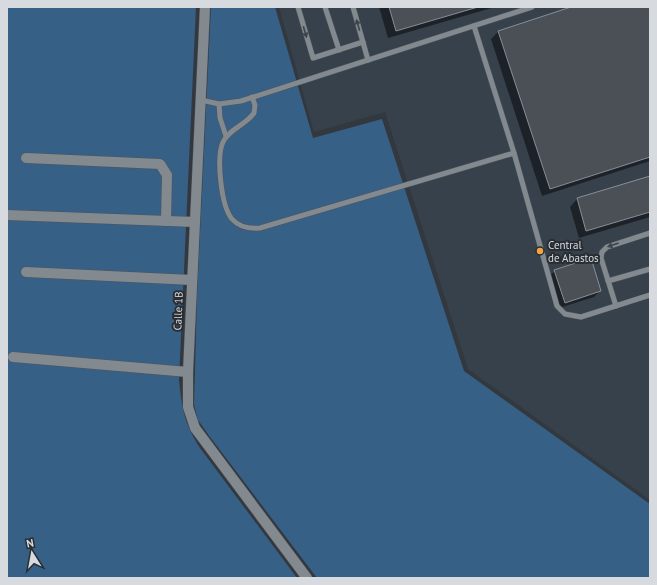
<svg xmlns="http://www.w3.org/2000/svg" width="657" height="585" font-family="'PT Sans',sans-serif">
  <style>
    .built { fill: #37414b }
    .green { fill: #376087 }
    .shadow { fill: #0007 }
    .building { fill: #4a5055; stroke: #888e95 }
    .lines { fill: none; stroke-linecap: round; stroke-linejoin: round }
    .service-casing { stroke: #4f5358; stroke-width: 6 }
    .minor-casing { stroke: #4f5358; stroke-width: 11 }
    .service { stroke: #82898f; stroke-width: 5 }
    .minor { stroke: #82898f; stroke-width: 10 }
    .oneway { fill: #3e454a }
    .poi-dot { fill: #f3a442; stroke: #282e33; stroke-width: 1.5 }
    .labels { text-anchor: middle; stroke-width: 4; stroke-linejoin: round; paint-order: stroke }
    .poi-label { font-size: 11px; fill: #d7dade; stroke: #282e33; text-anchor: start }
    .street-label { font-size: 11px; fill: #d7dade; stroke: #282e33 }
  </style>
  <rect width="100%" height="100%" fill="#32383d"/>
  <!-- built -->
  <path class="built" d="M279,7h371v493l-182,-131 -83,-257 -71,20z"/>
  <!-- green -->
  <g class="green">
    <path d="M7,7h189l-17,373c3,28 5,43 21,68l97,130h-290z"/>
    <path d="M211,7h64l38,131 69,-19 82,252 186,133v74h-333l-107,-141 -12,-17 -4,-15 3,-110z"/>
  </g>
  <!-- shadow -->
  <g class="shadow">
    <path d="M379,7h116l-107,31z"/>
    <path d="M575,7h75v154l-108,35 -51,-157 8,-8z"/>
    <path d="M650,177v40l-71,21 -9,-31 7,-8z"/>
    <path d="M555,271l45,20 -6,6 -35,11 -10,-32z"/>
  </g>
  <!-- building -->
  <g class="building">
    <path d="M389,7h89l-82,24z"/>
    <path d="M571,7h79v150l-100,32 -52,-158z"/>
    <path d="M650,176v36l-64,19 -9,-33z"/>
    <path d="M591,258l10,33 -36,12 -11,-33z"/>
  </g>
  <g class="lines">
    <!-- service casing -->
    <g class="service-casing">
      <g id="service">
        <path d="M298,7l15,51 50,-16"/>
        <path d="M325,7l14,43"/>
        <path d="M353,7l15,53"/>
        <path d="M474,26l40,127 43,153 8,8 16,3 69,-22"/>
        <path d="M252,97l3,8 -1,8c-8,12 -25,16 -31,29 -7,15 -2,64 9,77 7,8 17,10 28,9l254,-75"/>
        <path d="M201,100l18,4 22,-3 291,-94"/>
        <path d="M219,104l1,14 6,18"/>
        <path d="M608,281l42,-12"/>
        <path d="M616,306l-15,-48 1,-6 5,-5 43,-14"/>
      </g>
    </g>
    <!-- minor casing -->
    <g class="minor-casing">
      <g id="minor">
        <path d="M205,7l-17,365v35l7,21 112,150"/>
        <path d="M26,158l134,6 7,11 -1,46"/>
        <path d="M7,215l188,7"/>
        <path d="M26,272l166,8"/>
        <path d="M13,357l175,15"/>
      </g>
    </g>
    <!-- service -->
    <use href="#service" class="service"/>
    <!-- minor -->
    <use href="#minor" class="minor"/>
  </g>
  <!-- one-way arrows -->
  <defs><path id="oneway-solid" d="M-6-.8H1V-3.2L6.5 0L1 3.2V.8H-6Z"/></defs>
  <g class="oneway">
    <use href="#oneway-solid" transform="translate(358 25) rotate(-106)"/>
    <use href="#oneway-solid" transform="translate(305 32) rotate(74)"/>
    <use href="#oneway-solid" transform="translate(613 245) rotate(161)"/>
  </g>
  <!-- markers -->
  <circle class="poi-dot" cx="540" cy="251" r="4"/>
  <g class="labels">
    <!-- poi labels -->
    <g class="poi-label">
      <text x="548" y="249">Central<tspan x="548" dy="13">de Abastos</tspan></text>
    </g>
    <!-- street labels -->
    <g class="street-label">
      <text transform="translate(178 311) rotate(-88)" y="4">Calle 1B</text>
    </g>
  </g>
  <!-- border -->
  <rect width="657" height="585" fill="none" stroke="#d7dade" stroke-width="16"/>
  <!-- north arrow -->
  <g transform="translate(32 553) rotate(349)" stroke="#282e33" stroke-width="3" paint-order="stroke">
  <path d="M0-3L7 15L0 10L-7 15Z" fill="#d7dade"/>
  <text y="-6" font-size="11" font-weight="bold" text-anchor="middle" fill="#d7dade">N</text>
  </g>
</svg>
